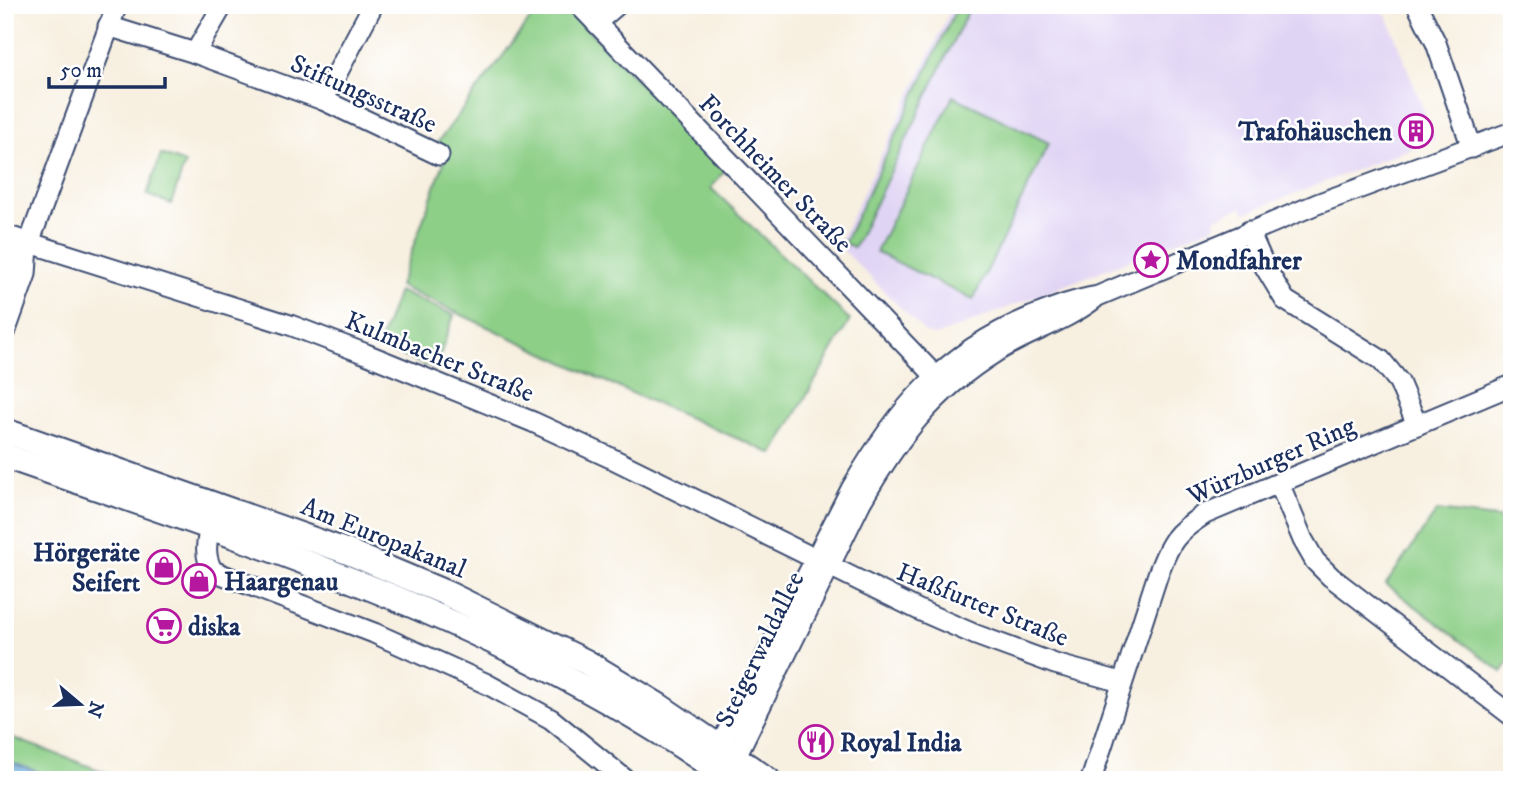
<svg xmlns="http://www.w3.org/2000/svg" width="1517" height="785" font-family="'IM FELL DW Pica',serif">
  <style>
    .built { fill: #e0d4f4 }
    .green { fill: #8dcf87; stroke: #547f72; stroke-width: 2 }
    .water { fill: #5fa2d3; stroke: #3d6898; stroke-width: 2 }
    .lines { fill: none; stroke-linecap: round; stroke-linejoin: round }
    .minor-casing { stroke: #3c4c71; stroke-width: 23 }
    .major-casing { stroke: #3c4c71; stroke-width: 28 }
    .minor { stroke: #fff; stroke-width: 19 }
    .major { stroke: #fff; stroke-width: 24 }
    .labels { text-anchor: middle; stroke-width: 5; stroke-linejoin: round; paint-order: stroke }
    .street-label { font-size: 26px; fill: #1b2f5e; stroke: #fff }
    .poi-label { font-size: 26px; font-weight: bold; fill: #1b2f5e; stroke: #fff; text-anchor: start }
  </style>
  <rect width="100%" height="100%" fill="#fff"/>
  <filter id="ink" filterUnits="userSpaceOnUse"><feTurbulence type="fractalNoise" baseFrequency=".0143" numOctaves="2"/><feDisplacementMap in="SourceGraphic" scale="14" xChannelSelector="R" yChannelSelector="G"/><feConvolveMatrix kernelMatrix="1 2 1 2 8 2 1 2 1" color-interpolation-filters="sRGB"/></filter>
  <filter id="wash" filterUnits="userSpaceOnUse"><feTurbulence type="fractalNoise" baseFrequency=".00686" numOctaves="4" result="noise"/><feDisplacementMap in="SourceGraphic" scale="28" xChannelSelector="R" yChannelSelector="G"/><feGaussianBlur stdDeviation="1.57" result="paint"/><feColorMatrix in="noise" values="0 0 0 0 0 0 0 0 0 0 0 0 0 0 0 0 0 1.4 0 .05"/><feComposite in="paint" operator="in"/></filter>
  <g filter="url(#wash)">
    <rect width="100%" height="100%" fill="#f7efdf"/>
    <!-- built -->
    <path class="built" d="M953,5h420l14,11 48,123 -190,74 -3,-6 -28,12 2,7 -280,110 -10,-3 -88,-88z"/>
    <!-- green -->
    <g class="green">
      <path d="M541,5h23l161,165 -14,18 139,132 -77,134 -151,-65 -223,-103 49,-135 -10,-9z"/>
      <path d="M958,5h13l-117,243 -10,-5z"/>
      <path d="M953,96l96,47 -76,157 -97,-48z"/>
      <path d="M161,154l24,9 -14,41 -24,-9z"/>
      <path d="M398,291l56,24 -19,54 -57,-22z"/>
      <path d="M1437,511l75,9v137l-10,15 -116,-88z"/>
      <path d="M5,735l105,39 15,6h-66l-54,-20z"/>
    </g>
    <!-- water -->
    <path class="water" d="M5,760l54,20h-54z"/>
  </g>
  <g filter="url(#ink)">
    <g class="lines">
      <!-- minor casing -->
      <g class="minor-casing">
        <g id="minor">
          <path d="M579,5l363,378"/>
          <path d="M1417,5l19,38 36,105"/>
          <path d="M596,23l21,-18"/>
          <path d="M108,26l87,27 128,47 116,55"/>
          <path d="M195,53l28,-48"/>
          <path d="M323,100l50,-95"/>
          <path d="M1249,231l16,36 20,33 96,60 18,22 18,43"/>
          <path d="M5,235l285,90 76,29 167,68 78,36 310,153 55,24 79,29 66,18"/>
          <path d="M5,289l8,-21 16,-25 88,-238"/>
          <path d="M5,333l21,-59 2,-27"/>
          <path d="M1279,483l24,57 12,21 16,16 181,139"/>
          <path d="M210,528c-4,15 -6,29 3,43l161,62 113,51 64,35 75,61"/>
          <path d="M720,746l131,-257c46,-80 93,-136 180,-172 23,-9 43,-17 67,-21l219,-92 195,-72"/>
          <path d="M736,756l125,-254c37,-64 71,-110 135,-150 32,-20 68,-30 98,-53"/>
          <path d="M1091,780l67,-206c12,-32 17,-41 47,-60l307,-129"/>
        </g>
      </g>
      <!-- major casing -->
      <g class="major-casing">
        <g id="major">
          <path d="M5,431l343,121 100,42 138,68 73,44 109,74"/>
          <path d="M5,456c250,87 508,167 726,324"/>
        </g>
      </g>
      <!-- minor -->
      <use href="#minor" class="minor"/>
      <!-- major -->
      <use href="#major" class="major"/>
    </g>
  </g>
  <!-- icons -->
  <defs>
    <g id="building-ring" transform="scale(1.75)"><circle r="9.5" fill="#fff" stroke="#b5179e" stroke-width="1.5"/><path d="M-4-6H4V6H1V3H-1V6H-4ZM-2.5-4.3h1.7v1.8h-1.7ZM.8-4.3h1.7v1.8H.8ZM-2.5-1h1.7V.8h-1.7ZM.8-1h1.7V.8H.8Z" fill="#b5179e"/></g>
    <g id="sight-ring" transform="scale(1.75)"><circle r="9.5" fill="#fff" stroke="#b5179e" stroke-width="1.5"/><path d="M0-6L1.8-2.2L6-1.7L2.9 1.2L3.7 5.4L0 3.3L-3.7 5.4L-2.9 1.2L-6-1.7L-1.8-2.2Z" fill="#b5179e"/></g>
    <g id="shop-ring" transform="scale(1.75)"><circle r="9.5" fill="#fff" stroke="#b5179e" stroke-width="1.5"/><path d="M-5-2.5h2.3a2.7 3.5 0 0 1 5.4 0H5L5.5 6h-11ZM-1.5-2.5h3a1.5 2.3 0 0 0-3 0Z" fill="#b5179e"/></g>
    <g id="supermarket-ring" transform="scale(1.75)"><circle r="9.5" fill="#fff" stroke="#b5179e" stroke-width="1.5"/><path d="M-6-5.5h2.5l.6 2H6L4.5 2H-2.5L-4.4-4H-6ZM-1.5 3.2a1.3 1.3 0 1 0 .1 0ZM3 3.2a1.3 1.3 0 1 0 .1 0Z" fill="#b5179e"/></g>
    <g id="restaurant-ring" transform="scale(1.75)"><circle r="9.5" fill="#fff" stroke="#b5179e" stroke-width="1.5"/><path d="M-5-6h1v4h1v-4h1v4h1v-4h1v5L-1.5 .5V6h-2V.5L-5-1ZM5-6V6H3V1.5H1.5Q1.5-4 5-6Z" fill="#b5179e"/></g>
  </defs>
  <g fill-rule="evenodd">
    <use href="#building-ring" x="1416" y="131"/>
    <use href="#sight-ring" x="1151" y="260"/>
    <use href="#shop-ring" x="164" y="567"/>
    <use href="#shop-ring" x="199" y="581"/>
    <use href="#supermarket-ring" x="164" y="626"/>
    <use href="#restaurant-ring" x="816" y="742"/>
  </g>
  <g class="labels">
    <!-- street labels -->
    <g class="street-label">
      <text transform="translate(364 93) rotate(24)" y="9">Stiftungsstraße</text>
      <text transform="translate(776 173) rotate(46)" y="9">Forchheimer Straße</text>
      <text transform="translate(440 356) rotate(22)" y="9">Kulmbacher Straße</text>
      <text transform="translate(1271 460) rotate(-24)" y="9">Würzburger Ring</text>
      <text transform="translate(384 537) rotate(22)" y="9">Am Europakanal</text>
      <text transform="translate(983 604) rotate(22)" y="9">Haßfurter Straße</text>
      <text transform="translate(759 649) rotate(-64)" y="9">Steigerwaldallee</text>
    </g>
    <!-- poi labels -->
    <g class="poi-label">
      <text x="1392" y="140" text-anchor="end">Trafohäuschen</text>
      <text x="1176" y="269">Mondfahrer</text>
      <text x="140" y="561" text-anchor="end">Hörgeräte<tspan x="140" dy="30">Seifert</tspan></text>
      <text x="224" y="590">Haargenau</text>
      <text x="188" y="635">diska</text>
      <text x="840" y="751">Royal India</text>
    </g>
  </g>
  <!-- margin -->
  <rect width="1517" height="785" fill="none" stroke="#fff" stroke-width="28"/>
  <!-- north arrow -->
  <g transform="translate(80 704) rotate(109)" stroke="#ffffff" stroke-width="5" paint-order="stroke">
  <path d="M0-5L12 26L0 18L-12 26Z" fill="#1b2f5e"/>
  <text y="-10" font-size="19" font-weight="bold" text-anchor="middle" fill="#1b2f5e">N</text>
  </g>
  <!-- scale -->
  <path d="M49 77v10h116v-10" fill="none" stroke="#1b2f5e" stroke-width="3.5"/>
  <text x="60" y="77" font-size="21" fill="#1b2f5e" stroke="#ffffff" stroke-width="5" paint-order="stroke">50 m</text>
</svg>
